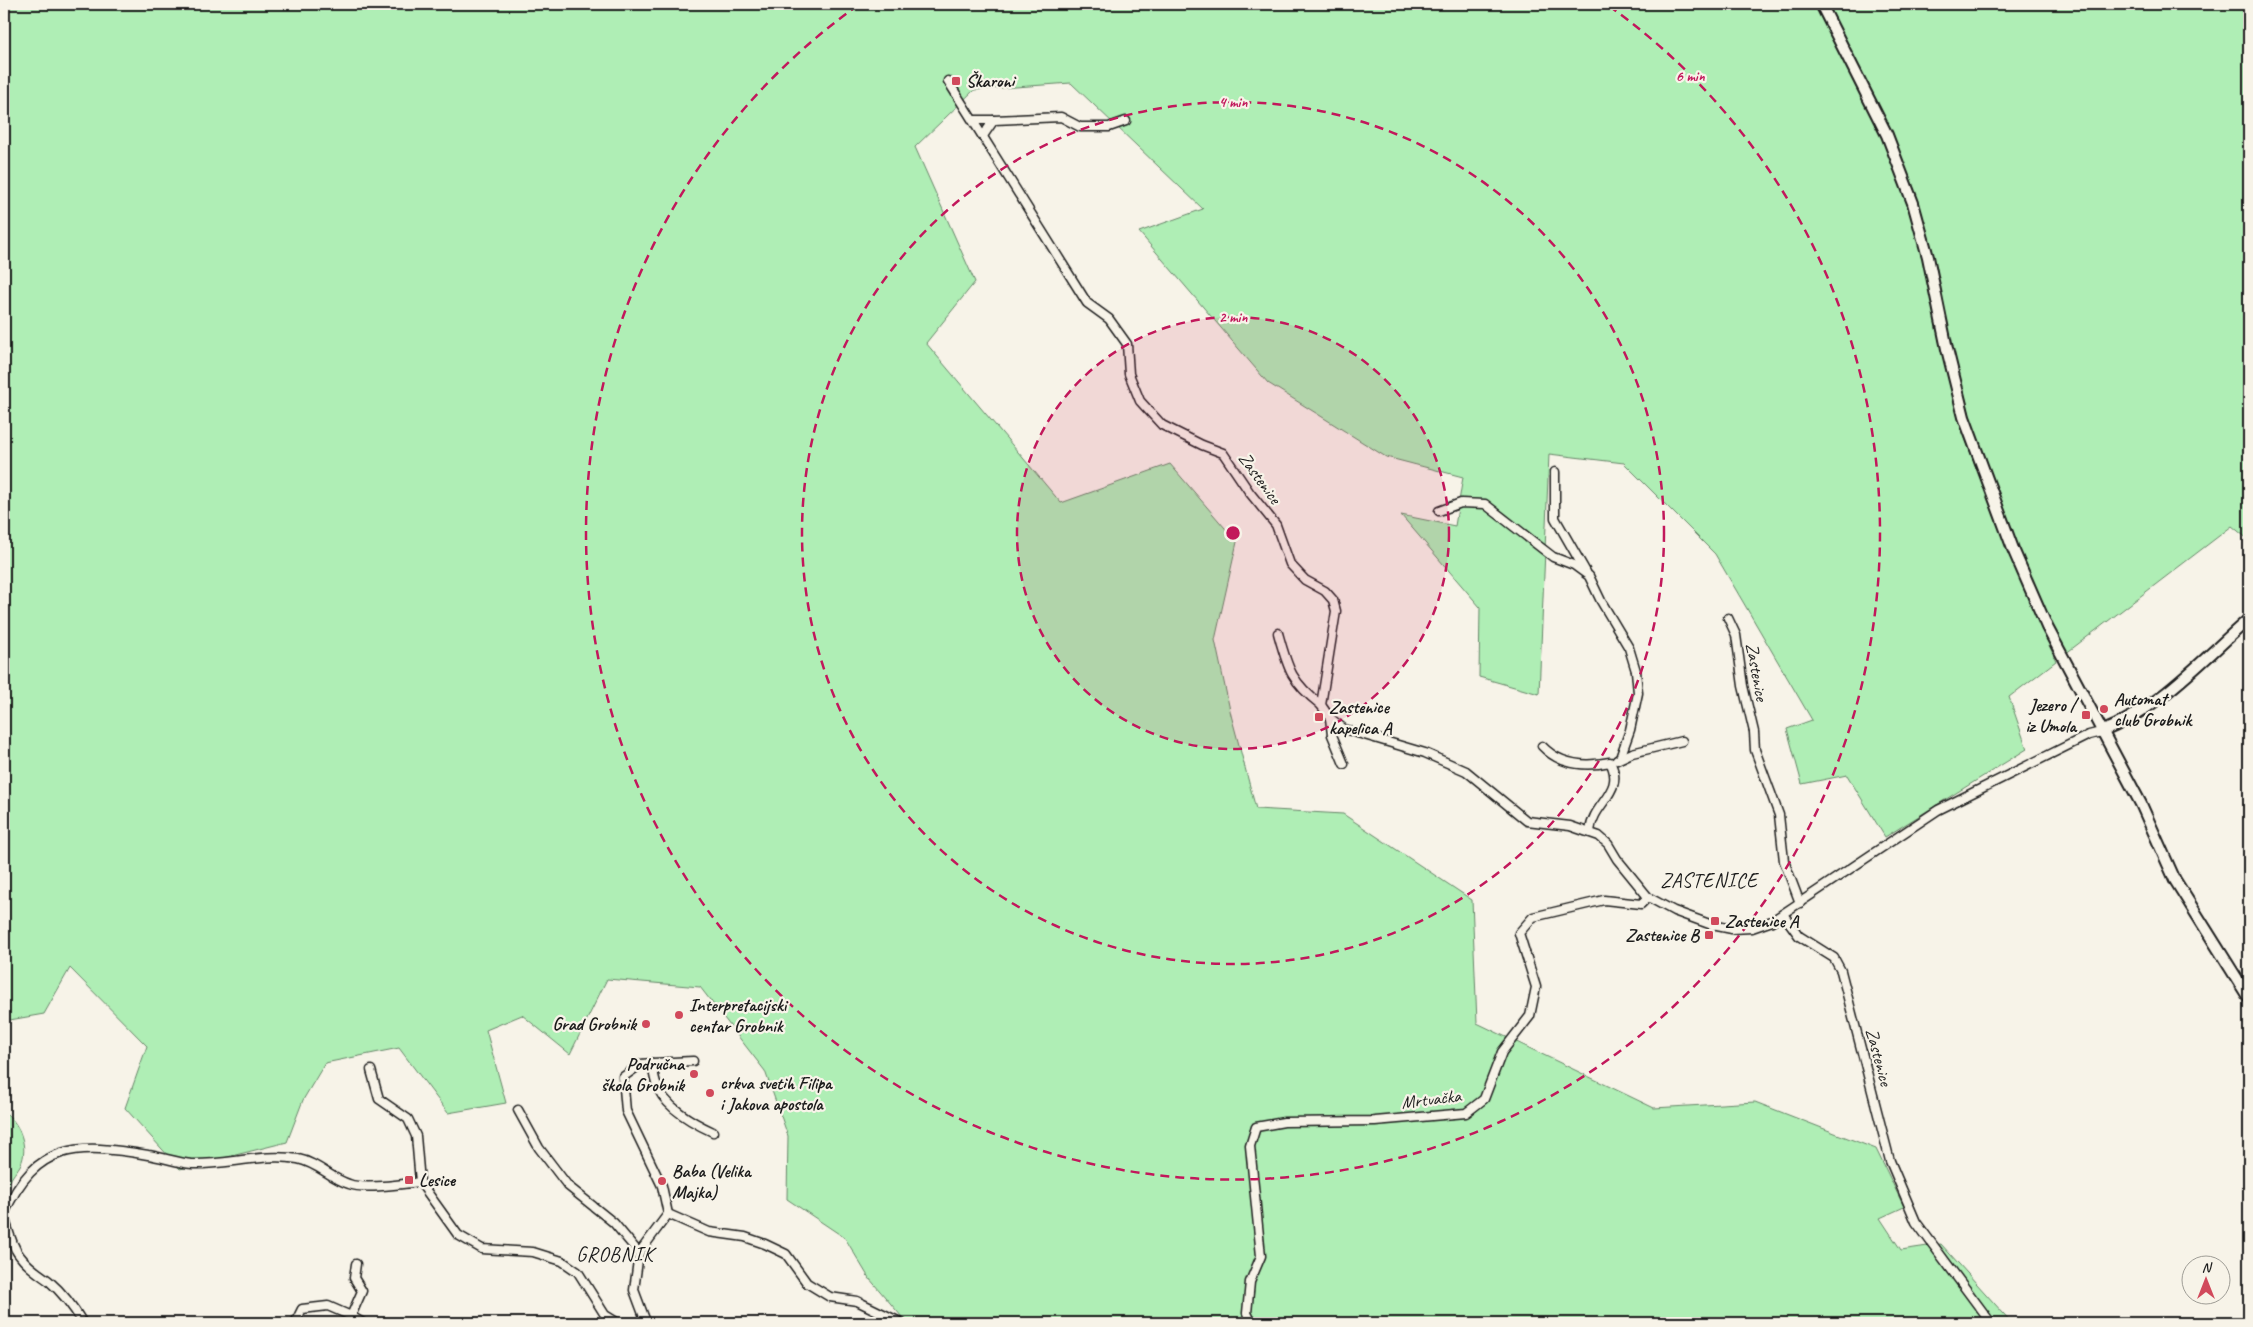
<svg xmlns="http://www.w3.org/2000/svg" width="2253" height="1327" font-family="Caveat,sans-serif">
  <style>
    .green { fill: #afeeb5; stroke: #668568 }
    .lines { fill: none; stroke-linecap: round; stroke-linejoin: round }
    .street-casing { stroke: #1c1c1c; stroke-width: 11 }
    .secondary-casing { stroke: #1c1c1c; stroke-width: 14 }
    .street { stroke: #f7f3e8; stroke-width: 8 }
    .secondary { stroke: #f7f3e8; stroke-width: 10 }
    .ring { fill: none; stroke: #c2185b; stroke-width: 2.5; stroke-dasharray: 9 6 }
    .poi-dot { fill: #d1495b; stroke: #f7f3e8; stroke-width: 2 }
    .labels { text-anchor: middle; stroke-width: 4.5; stroke-linejoin: round; paint-order: stroke }
    .poi-label { font-size: 18px; font-weight: bold; fill: #1c1c1c; stroke: #f7f3e8; text-anchor: start }
    .street-label { font-size: 18px; fill: #1c1c1c; stroke: #f7f3e8 }
    .quarter-label { font-size: 20px; letter-spacing: 1px; fill: #1c1c1c; stroke: #f7f3e8 }
    .centre { fill: #c2185b; stroke: #f7f3e8; stroke-width: 2.5 }
    .ring-label { font-size: 15px; text-anchor: middle; font-weight: bold; fill: #c2185b; stroke: #f7f3e8; stroke-width: 4.5; stroke-linejoin: round; paint-order: stroke }
  </style>
  <rect width="100%" height="100%" fill="#f7f3e8"/>
  <filter id="ink" filterUnits="userSpaceOnUse"><feTurbulence type="fractalNoise" baseFrequency=".02" numOctaves="2"/><feDisplacementMap in="SourceGraphic" scale="10" xChannelSelector="R" yChannelSelector="G"/><feConvolveMatrix kernelMatrix="1 2 1 2 8 2 1 2 1" color-interpolation-filters="sRGB"/></filter>
  <g filter="url(#ink)">
    <!-- green -->
    <g class="green">
      <path d="M4,4h1811l59,116 24,55 21,67 20,98 20,82 43,114 54,125 -47,36 18,52 -142,88 -38,-62 -45,9 -15,-55 25,-9 -97,-166 -91,-91 -75,-9 -10,240 -60,-17 1,-70 -79,-92 54,11 8,-49 -77,-20 -118,-74 -129,-151 64,-23 -132,-126 -97,7 -59,57 60,135 -49,61 135,160 109,-39 67,78 -22,98 16,75 25,94 87,5 129,86 5,123 177,85 101,-6 121,47 28,58 -24,11 21,32 40,-6 71,79h-1105l-38,-45 -24,-40 -58,-39 1,-63 -23,-65 -65,-84 -93,-8 -37,75 -48,-39 -36,15 20,73 -58,10 -49,-65 -74,15 -22,37 -16,42 -107,27 -55,-61 22,-62 -77,-78 -26,46 -40,7z"/>
      <path d="M1827,4h422v536l-17,-14 -167,128 -45,-101 -44,-115 -27,-101 -15,-80 -28,-87 -21,-52z"/>
      <path d="M4,1112c14,9 24,32 18,49 -2,7 -9,13 -12,20 -3,7 -1,11 -6,18z"/>
    </g>
    <g class="lines">
      <!-- street casing -->
      <g class="street-casing">
        <g id="street">
          <path d="M948,81l139,222 22,16 18,25 2,30 11,27 22,24 40,20 21,8 27,40 26,32 14,39 15,16 20,11 8,9 3,11 -15,94 9,13 14,11 81,24 41,18 61,50 43,5 29,10 9,8 9,15 31,38 26,14 38,14 20,4 20,-1 20,-7 166,-111 151,-75 12,-3"/>
          <path d="M973,120h21l-11,16"/>
          <path d="M994,120l67,-3 19,10h29l17,-6"/>
          <path d="M1555,472v46l31,54"/>
          <path d="M1439,511l22,-8 24,1 68,53 21,8 15,11 12,25 28,47 7,23 2,22 -8,37 -10,28"/>
          <path d="M1728,618l8,17 7,51 11,46 1,18 24,65 5,46 16,42"/>
          <path d="M1278,633c10,36 13,49 43,72"/>
          <path d="M1330,718l2,17 12,29"/>
          <path d="M1542,746c18,19 44,21 68,16 16,30 -17,40 -20,69"/>
          <path d="M1617,760l15,-7 50,-12"/>
          <path d="M1783,914l16,22 35,22 7,13 49,190 26,61 75,101"/>
          <path d="M652,1063l41,-2"/>
          <path d="M371,1070l8,29 29,20 8,17 4,46"/>
          <path d="M518,1110l21,38 29,38 46,37 25,30 -5,37 12,32"/>
          <path d="M4,1214c32,-72 73,-71 144,-59 14,2 30,8 44,9 35,1 72,-11 106,-5 20,4 32,19 51,25 15,6 54,0 71,-2l38,53 24,14 51,3 29,9 16,11 27,43 13,8"/>
          <path d="M668,1214l41,18 36,5 20,7 21,10 21,29 23,14 27,4 45,22"/>
          <path d="M4,1216c4,13 7,29 16,40 8,11 18,17 29,25 14,12 25,27 34,42"/>
          <path d="M639,1253l29,-39 -6,-28 -36,-75 -3,-34 18,-13 11,-1c1,7 2,14 4,20 7,23 37,40 57,49"/>
          <path d="M356,1264l-2,14 8,13 -11,25 12,7"/>
          <path d="M295,1323l7,-14 26,-3 23,10"/>
          <path d="M1252,1323l-5,-10 3,-31 11,-26 -11,-110 6,-19 28,-5 91,-1 91,-8 18,-14 18,-47 28,-36 6,-29 -17,-54 14,-16 71,-17 37,4 7,-7"/>
        </g>
      </g>
      <!-- secondary casing -->
      <g class="secondary-casing">
        <g id="secondary">
          <path d="M1821,4l66,131 26,68 15,54 19,92 17,68 49,132 34,78 94,177 34,76 74,118"/>
          <path d="M2101,732c58,-23 102,-73 148,-113"/>
        </g>
      </g>
      <!-- street -->
      <use href="#street" class="street"/>
      <!-- secondary -->
      <use href="#secondary" class="secondary"/>
    </g>
  </g>
  <!-- distance rings -->
  <circle cx="1233" cy="533" r="216" fill="#c2185b" fill-opacity=".12"/>
  <g class="ring">
    <circle cx="1233" cy="533" r="216"/>
    <circle cx="1233" cy="533" r="431"/>
    <path d="M1609 6A647 647 0 1 1 857 6"/>
  </g>
  <!-- markers -->
  <g class="poi-dot">
    <rect x="951" y="76" width="10" height="10" rx="2.5"/>
    <circle cx="2104" cy="709" r="5"/>
    <rect x="2081" y="710" width="10" height="10" rx="2.5"/>
    <rect x="1314" y="712" width="10" height="10" rx="2.5"/>
    <rect x="1710" y="916" width="10" height="10" rx="2.5"/>
    <rect x="1704" y="930" width="10" height="10" rx="2.5"/>
    <circle cx="679" cy="1015" r="5"/>
    <circle cx="646" cy="1024" r="5"/>
    <circle cx="694" cy="1074" r="5"/>
    <circle cx="710" cy="1093" r="5"/>
    <rect x="404" y="1175" width="10" height="10" rx="2.5"/>
    <circle cx="662" cy="1181" r="5"/>
  </g>
  <g class="labels">
    <!-- poi labels -->
    <g class="poi-label">
      <text x="966" y="87">Škaroni</text>
      <text x="2114" y="705">Automat<tspan x="2114" dy="21">club Grobnik</tspan></text>
      <text x="2076" y="711" text-anchor="end">Jezero /<tspan x="2076" dy="21">iz Umola</tspan></text>
      <text x="1329" y="713">Zastenice<tspan x="1329" dy="21">kapelica A</tspan></text>
      <text x="1725" y="927">Zastenice A</text>
      <text x="1699" y="941" text-anchor="end">Zastenice B</text>
      <text x="689" y="1011">Interpretacijski<tspan x="689" dy="21">centar Grobnik</tspan></text>
      <text x="636" y="1030" text-anchor="end">Grad Grobnik</text>
      <text x="684" y="1070" text-anchor="end">Područna<tspan x="684" dy="21">škola Grobnik</tspan></text>
      <text x="720" y="1089">crkva svetih Filipa<tspan x="720" dy="21">i Jakova apostola</tspan></text>
      <text x="672" y="1177">Baba (Velika<tspan x="672" dy="21">Majka)</tspan></text>
      <text x="419" y="1186">Lesice</text>
    </g>
    <!-- street labels -->
    <g class="street-label">
      <text transform="translate(1260 478) rotate(54)" y="6">Zastenice</text>
      <text transform="translate(1757 672) rotate(80)" y="6">Zastenice</text>
      <text transform="translate(1879 1057) rotate(75)" y="6">Zastenice</text>
      <text transform="translate(1431 1099) rotate(-7)" y="6">Mrtvačka</text>
    </g>
    <!-- quarter labels -->
    <g class="quarter-label">
      <text x="1709" y="887">ZASTENICE</text>
      <text x="615" y="1261">GROBNIK</text>
    </g>
  </g>
  <circle cx="1233" cy="533" r="8" class="centre"/>
  <g class="ring-label">
    <text x="1690" y="81">6 min</text>
    <text x="1233" y="107">4 min</text>
    <text x="1233" y="322">2 min</text>
  </g>
  <!-- margin -->
  <rect width="2253" height="1327" fill="none" stroke="#f7f3e8" stroke-width="20"/>
  <rect x="10" y="10" width="2233" height="1307" fill="none" stroke="#1c1c1c" stroke-width="2" filter="url(#ink)"/>
  <!-- north arrow -->
  <g transform="translate(2206 1280)"><circle r="24" fill="#f7f3e8" stroke="#9f9d96"/>
  <path d="M0-4L9 19L0 12L-9 19Z" fill="#d1495b"/>
  <text y="-8" font-size="14" font-weight="bold" text-anchor="middle" fill="#1c1c1c">N</text>
  </g>
</svg>
